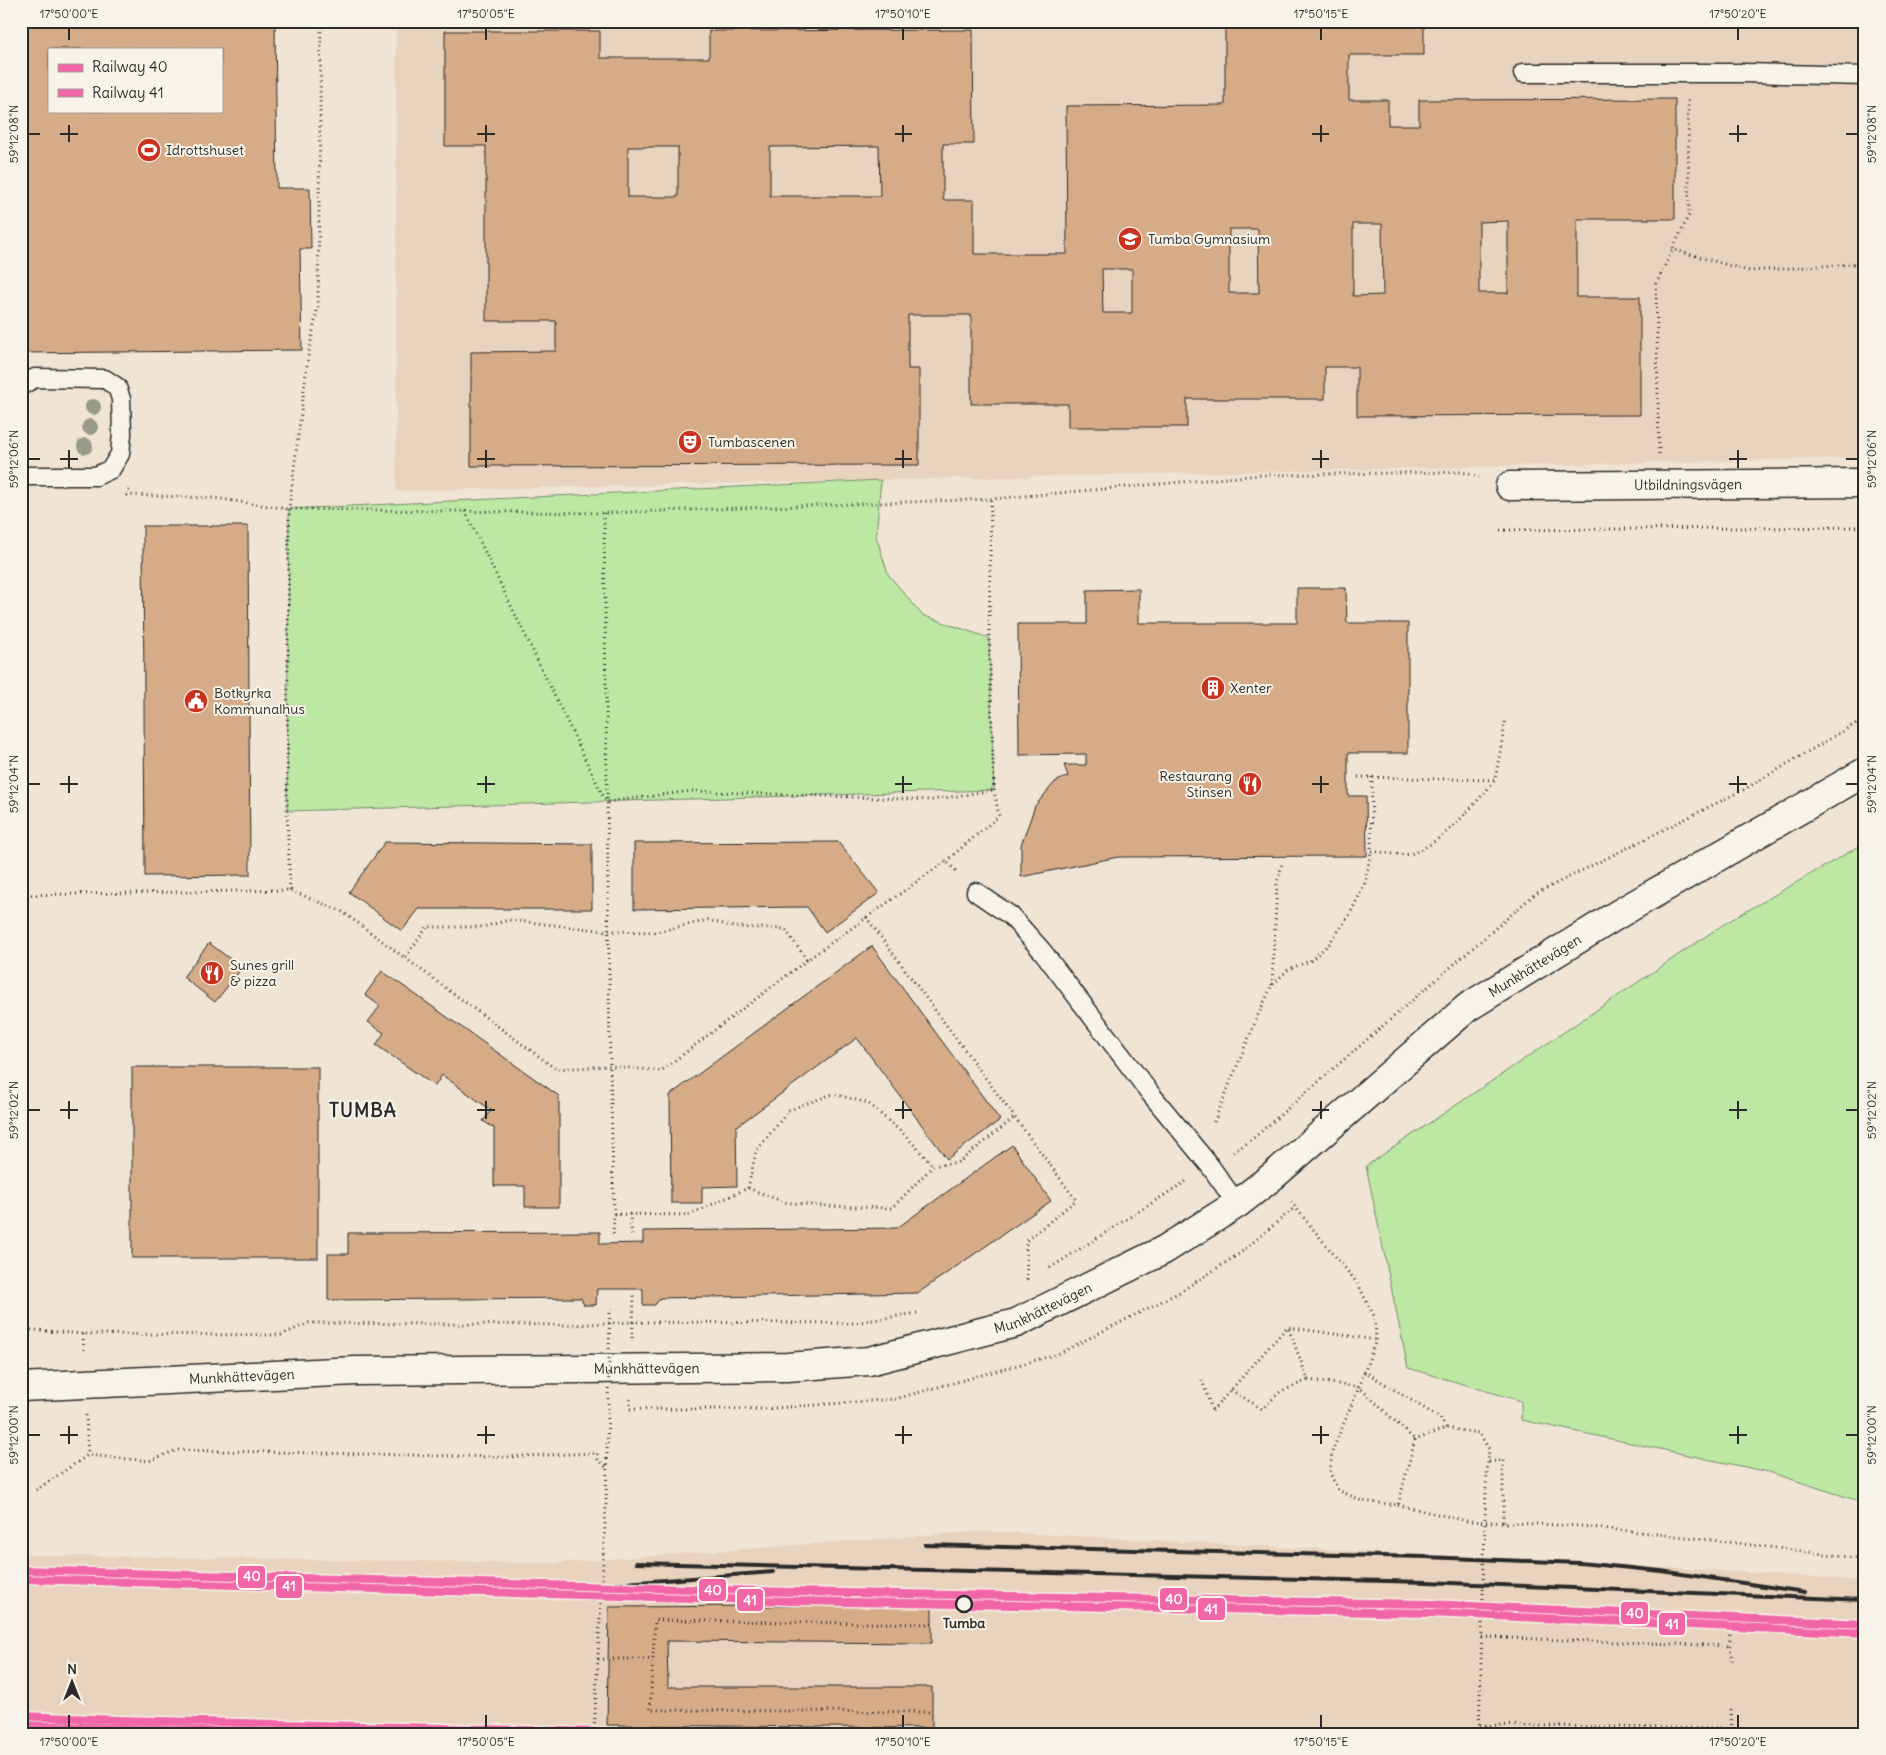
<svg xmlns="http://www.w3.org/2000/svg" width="1886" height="1755" font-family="Delius,sans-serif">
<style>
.built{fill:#e8d4be}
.green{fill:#bde8a4;stroke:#748a68}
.building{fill:#d6ab87;stroke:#2b2b2b;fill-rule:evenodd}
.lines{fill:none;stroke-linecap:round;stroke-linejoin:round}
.lane-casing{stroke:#2b2b2b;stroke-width:21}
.street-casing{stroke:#2b2b2b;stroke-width:31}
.path{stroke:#2b2b2b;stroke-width:3;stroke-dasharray:1 4;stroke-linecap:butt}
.lane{stroke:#f7f3e8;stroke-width:18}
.street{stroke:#f7f3e8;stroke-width:28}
.rail{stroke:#2b2b2b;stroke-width:4}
.path-bridge{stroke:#2b2b2b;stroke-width:3;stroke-dasharray:1 4;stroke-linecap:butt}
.rail-1-casing{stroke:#f7f3e8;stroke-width:11}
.rail-2-casing{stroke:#f7f3e8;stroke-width:11}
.rail-1{stroke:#f166a7;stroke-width:8}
.rail-2{stroke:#f166a7;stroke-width:8}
.tree{fill:#989988}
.ticks{fill:none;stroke:#2b2b2b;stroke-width:2}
.stop-dot{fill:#f7f3e8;stroke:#2b2b2b;stroke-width:2.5}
.labels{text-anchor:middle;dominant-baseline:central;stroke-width:4;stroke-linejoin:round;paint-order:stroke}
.poi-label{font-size:14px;fill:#2b2b2b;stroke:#f7f3e8;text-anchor:start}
.street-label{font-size:14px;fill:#2b2b2b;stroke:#f7f3e8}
.stop-label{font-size:14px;font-weight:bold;fill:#2b2b2b;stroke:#f7f3e8}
.district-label{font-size:19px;font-weight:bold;letter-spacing:1px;fill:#2b2b2b;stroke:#f7f3e8}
.line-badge{stroke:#f7f3e8;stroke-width:2}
.badge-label{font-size:14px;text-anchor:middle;font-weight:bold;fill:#fff}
.neatline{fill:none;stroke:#2b2b2b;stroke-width:2}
.ticks-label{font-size:12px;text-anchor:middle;fill:#2b2b2b}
</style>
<rect width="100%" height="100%" fill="#f0e5d5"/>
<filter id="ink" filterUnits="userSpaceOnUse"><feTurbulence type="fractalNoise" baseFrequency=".02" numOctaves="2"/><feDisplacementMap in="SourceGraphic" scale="10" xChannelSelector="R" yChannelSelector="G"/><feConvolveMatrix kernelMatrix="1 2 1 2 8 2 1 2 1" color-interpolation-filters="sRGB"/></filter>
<g filter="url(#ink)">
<g class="built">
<path d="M396,21h1469v437l-1469,33z"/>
<path d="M983,1531l762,41 120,9v153h-1791l-53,-3v-176l534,8z"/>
</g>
<g class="green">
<path d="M881,480l-5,56 12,38 34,41 67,23 5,152 -707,21 2,-302z"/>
<path d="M1865,843v660l-96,-31 -248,-52v-19l-113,-33 -42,-202 358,-242z"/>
</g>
<g class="building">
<path d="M21,21h254l2,167h33l1,61h-11l2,101 -281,3zM49,49h172v62h-172z"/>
<path d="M1225,21h199v34h-75v45h39v25h31v-25l256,-1v120h-98v78h63v118l-283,1v-49h-32v32h-138v28h-119v-23h-97v-89h-63v54h11v96l-448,1v-114l85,-1v-30h-70v-175h-41v-115h155v27h109v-27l264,-1 1,114h-31v56h31v54h93l-1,-148 159,-1zM879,146l1,50h-110v-49zM628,147h50v50h-50zM1508,221v72h-29v-71zM1353,224h29l1,71 -30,1zM1229,229h29l1,64h-30zM1102,269h30v44h-29z"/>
<path d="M143,526h105l2,349 -105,1z"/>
<path d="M1297,588h49l1,35h61v130h-60v43h18l1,60 -249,1 -97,20v-32l14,-39 20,-24 13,-6 -4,-11h22v-11l-67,1 -1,-131h69v-34l52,-1v34h158z"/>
<path d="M385,842l207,2v65h-173l-17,22 -53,-39z"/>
<path d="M838,842l41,51 -54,39 -18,-25 -173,2v-66z"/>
<path d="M209,943l33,25 -27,34 -32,-25z"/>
<path d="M872,946l128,174 -53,39 -90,-121 -121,89 1,59 -35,1v16h-31l-1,-108z"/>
<path d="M382,971l177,125v111h-34v-21h-31v-58l-11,-7 8,-11 -49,-35 -7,11 -59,-41 8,-12 -16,-11 12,-16 -15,-11z"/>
<rect x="132" y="1067" width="186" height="191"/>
<path d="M1012,1145l39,56 -133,92 -258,5 -5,7h-12v-16h-46l-1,16h-12l-3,-7 -253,2v-46h20v-21l252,-1v12l43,-1v-12l254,-3z"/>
<path d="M932,1605v38l-265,-2 1,46h264v41l-325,-3 2,-118z"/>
</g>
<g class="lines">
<g class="lane-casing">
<g id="lane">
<path d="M1523,73h221l121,3"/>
<path d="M21,386l14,-8 70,1 12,8 4,12 1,35 -2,20 -9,15 -15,7h-75"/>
<path d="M976,892l35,24 32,36 107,141 60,73 27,38"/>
</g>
</g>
<g class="street-casing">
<g id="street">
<path id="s1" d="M1510,486l355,-3"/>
<path id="s2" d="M21,1387l335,-16 431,-4 82,-6 147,-38 148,-73 73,-46 36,-28 195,-169 152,-94 245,-141"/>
</g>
</g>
<g class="path">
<path d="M1671,249l78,22 116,-8"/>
<path d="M1659,454l-3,-170 33,-69 -1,-115"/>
<path d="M129,490l-2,5 87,3 75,11 315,4 387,-14 269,-24 202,-3 17,5"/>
<path d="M465,511l141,291 85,-11 241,9 62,-10"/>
<path d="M604,513l6,553 4,148 -1,24"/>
<path d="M1500,530l365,-3"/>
<path d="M1358,777l137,3 11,-62"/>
<path d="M1372,777l-1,74c10,1 30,5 39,3 31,-9 65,-50 85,-74"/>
<path d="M946,861l53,-45 -5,-26 -5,-152 2,-139"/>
<path d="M290,890l-3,-79 2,-302 19,-152 10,-52 3,-284"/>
<path d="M21,895l269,-5 53,22 62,46 22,-31h56l26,-7 99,11 49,1 51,-12 26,7 51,2 22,31 139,-99 11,11"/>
<path d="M866,917l210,283 -50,41 1,41"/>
<path d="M405,958l151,111 54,-3 51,5 146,-111"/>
<path d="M1272,985l5,-102 5,-19"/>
<path d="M1214,1122l44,-107 14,-30 17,-16 21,-8 19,-17 21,-30 15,-31 6,-32"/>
<path d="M1233,1152l16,-10 286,-248 210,-105 120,-71"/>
<path d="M748,1188l8,-37 33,-41 44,-16 35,9 38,33 27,30"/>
<path d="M1291,1202l67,82 17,34 1,22 -17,47 -27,65 -2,21 8,17 24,11 36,4 17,-65 31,-12 33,5 10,16 -3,38"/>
<path d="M614,1214l75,1 59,-27 36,14 38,4 70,2 41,-42 26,-4 55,-44"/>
<path d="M630,1214l2,24"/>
<path d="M1050,1268l138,-88"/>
<path d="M21,1329l62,5 198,1 28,-12 257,2 67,-3 1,-27"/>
<path d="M83,1334l1,17"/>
<path d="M632,1338l1,-16 221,1 63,-10"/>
<path d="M1364,1371l76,47 6,10"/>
<path d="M1202,1380l10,30"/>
<path d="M1308,1380l51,7 56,53"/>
<path d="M1231,1390l31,19 18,-17 28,-12 -20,-53"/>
<path d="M630,1399v10h132l133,-10 163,-45 122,-62 59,-38 55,-46"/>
<path d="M1212,1411l75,-84 89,13"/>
<path d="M86,1415l2,40"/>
<path d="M1489,1462l14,-2v62"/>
<path d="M36,1490l52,-35 61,6 28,-11 323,7 97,-4 1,6 8,8"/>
<path d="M606,1505l1,-46"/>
<path d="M1398,1505l69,16 114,5 114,12 170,21"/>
<path d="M932,1624l-277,-4 -5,90 282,2"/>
<path d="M1730,1630v16l2,16"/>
<path d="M1482,1637l248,9"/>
<path d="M598,1659h54"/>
<path d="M1731,1709l1,25"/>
<path d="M1480,1725l252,4"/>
</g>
<use href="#lane" class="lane"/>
<use href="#street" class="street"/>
<g class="rail">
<path d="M925,1545l500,12 155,6 81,8 144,21"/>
<path d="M636,1563l790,19 439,18"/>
<path d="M584,1586l189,-14"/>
</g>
<g class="path-bridge">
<path d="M607,1459l3,-153"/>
<path d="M594,1734l12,-229"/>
<path d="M1479,1734l7,-247"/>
</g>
<g class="rail-1-casing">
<g id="rail-1">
<path d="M21,1570l772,22 636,12 436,20"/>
<path d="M21,1716l98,4 567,14"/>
</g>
</g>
<g class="rail-2-casing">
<g id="rail-2">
<path d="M21,1579l772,22 636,12 436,20"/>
<path d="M21,1725l304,9"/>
</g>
</g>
<use href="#rail-1" class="rail-1"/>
<use href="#rail-2" class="rail-2"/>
</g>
<g class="tree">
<circle cx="93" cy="407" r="8"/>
<circle cx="90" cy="427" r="8"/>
<circle cx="85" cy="446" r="8"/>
</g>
</g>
<path class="ticks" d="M69,28v12M486,28v12M903,28v12M1321,28v12M1738,28v12M69,125v17M486,125v17M903,125v17M1321,125v17M1738,125v17M28,134h12M60,134h18M477,134h18M895,134h17M1312,134h17M1729,134h18M1846,134h12M69,450v18M486,450v18M903,450v18M1321,450v18M1738,450v18M28,459h12M60,459h18M477,459h18M895,459h17M1312,459h17M1729,459h18M1846,459h12M69,776v17M486,776v17M903,776v17M1321,776v17M1738,776v17M28,784h12M60,784h18M477,784h18M895,784h17M1312,784h17M1729,784h18M1846,784h12M69,1101v18M486,1101v18M903,1101v18M1321,1101v18M1738,1101v18M28,1110h12M60,1110h18M477,1110h18M895,1110h17M1312,1110h17M1729,1110h18M1846,1110h12M69,1426v18M486,1426v18M903,1426v18M1321,1426v18M1738,1426v18M28,1435h12M60,1435h18M477,1435h18M895,1435h17M1312,1435h17M1729,1435h18M1846,1435h12M69,1715v13M486,1715v13M903,1715v13M1321,1715v13M1738,1715v13"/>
<defs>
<g id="stadium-disc" transform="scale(1.25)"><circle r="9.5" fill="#c8321e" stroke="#f7f3e8"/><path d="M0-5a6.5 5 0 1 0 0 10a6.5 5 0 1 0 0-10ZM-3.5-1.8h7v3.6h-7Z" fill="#fff"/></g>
<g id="school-disc" transform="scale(1.25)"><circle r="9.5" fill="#c8321e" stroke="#f7f3e8"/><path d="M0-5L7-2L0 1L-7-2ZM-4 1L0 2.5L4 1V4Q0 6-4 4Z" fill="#fff"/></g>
<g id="theatre-disc" transform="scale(1.25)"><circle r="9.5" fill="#c8321e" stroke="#f7f3e8"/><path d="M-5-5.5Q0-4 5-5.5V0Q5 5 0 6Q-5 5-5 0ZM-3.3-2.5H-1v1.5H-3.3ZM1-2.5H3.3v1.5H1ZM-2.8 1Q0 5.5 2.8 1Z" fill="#fff"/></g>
<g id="building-disc" transform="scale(1.25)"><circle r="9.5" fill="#c8321e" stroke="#f7f3e8"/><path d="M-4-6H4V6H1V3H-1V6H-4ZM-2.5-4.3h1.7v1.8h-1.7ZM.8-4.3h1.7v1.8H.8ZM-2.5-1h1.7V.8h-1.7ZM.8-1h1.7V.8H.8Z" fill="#fff"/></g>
<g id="civic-disc" transform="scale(1.25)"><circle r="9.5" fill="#c8321e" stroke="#f7f3e8"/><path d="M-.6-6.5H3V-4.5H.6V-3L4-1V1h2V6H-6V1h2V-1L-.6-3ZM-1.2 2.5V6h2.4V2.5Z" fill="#fff"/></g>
<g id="restaurant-disc" transform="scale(1.25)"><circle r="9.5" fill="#c8321e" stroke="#f7f3e8"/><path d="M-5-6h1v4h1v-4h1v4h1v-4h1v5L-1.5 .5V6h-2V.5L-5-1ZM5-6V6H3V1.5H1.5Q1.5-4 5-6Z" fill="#fff"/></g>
</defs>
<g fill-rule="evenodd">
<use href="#stadium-disc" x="149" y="150"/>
<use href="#school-disc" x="1130" y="239"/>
<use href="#theatre-disc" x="690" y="442"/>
<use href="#building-disc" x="1213" y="688"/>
<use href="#civic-disc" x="196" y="701"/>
<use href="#restaurant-disc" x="1250" y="784"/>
<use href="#restaurant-disc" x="212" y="973"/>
</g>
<circle class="stop-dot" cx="964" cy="1604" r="8"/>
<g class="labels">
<g class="poi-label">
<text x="166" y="150">Idrottshuset</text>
<text x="1148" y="239">Tumba Gymnasium</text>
<text x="708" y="442">Tumbascenen</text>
<text x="1230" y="688">Xenter</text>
<text x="214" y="693">Botkyrka<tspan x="214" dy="16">Kommunalhus</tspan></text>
<text x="1232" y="776" text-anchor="end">Restaurang<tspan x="1232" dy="16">Stinsen</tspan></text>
<text x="230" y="965">Sunes grill<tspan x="230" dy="16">&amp; pizza</tspan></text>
</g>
<g class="street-label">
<text stroke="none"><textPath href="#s1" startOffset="178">Utbildningsvägen</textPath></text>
<text stroke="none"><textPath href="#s2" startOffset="1634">Munkhättevägen</textPath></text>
<text stroke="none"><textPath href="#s2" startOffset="1031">Munkhättevägen</textPath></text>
<text stroke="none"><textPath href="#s2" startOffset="626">Munkhättevägen</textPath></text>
<text stroke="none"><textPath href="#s2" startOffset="221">Munkhättevägen</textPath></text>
</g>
<g class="stop-label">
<text x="964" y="1623">Tumba</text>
</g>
<g class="district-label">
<text x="363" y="1110">TUMBA</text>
</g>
</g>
<g class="line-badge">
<rect x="237" y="1565" width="29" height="24" rx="5" fill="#f166a7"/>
<rect x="275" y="1575" width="28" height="24" rx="5" fill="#f166a7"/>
<rect x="698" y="1578" width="29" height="24" rx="5" fill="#f166a7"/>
<rect x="1159" y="1587" width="29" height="24" rx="5" fill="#f166a7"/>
<rect x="736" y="1588" width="28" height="24" rx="5" fill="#f166a7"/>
<rect x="1197" y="1597" width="29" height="24" rx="5" fill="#f166a7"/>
<rect x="1620" y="1601" width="29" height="24" rx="5" fill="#f166a7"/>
<rect x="1658" y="1612" width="28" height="24" rx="5" fill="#f166a7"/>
</g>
<g class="badge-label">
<text x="252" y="1581">40</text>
<text x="289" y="1591">41</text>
<text x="713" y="1595">40</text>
<text x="1174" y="1604">40</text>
<text x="750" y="1605">41</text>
<text x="1211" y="1614">41</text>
<text x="1635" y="1618">40</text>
<text x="1672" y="1629">41</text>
</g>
<rect width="1886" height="1755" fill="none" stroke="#f7f3e8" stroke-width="55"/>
<rect x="48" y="48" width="175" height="65" fill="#f7f3e8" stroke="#a5a39c"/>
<rect x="58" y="64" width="25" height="8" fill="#f166a7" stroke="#a5a39c"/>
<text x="92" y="72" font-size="15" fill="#2b2b2b">Railway 40</text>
<rect x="58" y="89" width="25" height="8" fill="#f166a7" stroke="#a5a39c"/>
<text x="92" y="98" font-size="15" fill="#2b2b2b">Railway 41</text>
<g transform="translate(72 1682)" stroke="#f7f3e8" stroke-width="4" paint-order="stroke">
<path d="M0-4L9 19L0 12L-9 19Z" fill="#2b2b2b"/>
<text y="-8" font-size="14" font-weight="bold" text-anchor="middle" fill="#2b2b2b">N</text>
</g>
<rect x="28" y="28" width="1830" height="1700" class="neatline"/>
<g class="ticks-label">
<text x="69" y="18">17°50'00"E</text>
<text x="486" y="18">17°50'05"E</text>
<text x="903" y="18">17°50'10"E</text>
<text x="1321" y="18">17°50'15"E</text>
<text x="1738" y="18">17°50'20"E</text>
<text transform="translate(14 134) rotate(-90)" y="4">59°12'08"N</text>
<text transform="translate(1872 134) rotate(-90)" y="4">59°12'08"N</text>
<text transform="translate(14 459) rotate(-90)" y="4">59°12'06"N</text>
<text transform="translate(1872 459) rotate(-90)" y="4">59°12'06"N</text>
<text transform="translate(14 784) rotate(-90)" y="4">59°12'04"N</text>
<text transform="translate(1872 784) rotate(-90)" y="4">59°12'04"N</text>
<text transform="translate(14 1110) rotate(-90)" y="4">59°12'02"N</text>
<text transform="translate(1872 1110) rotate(-90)" y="4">59°12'02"N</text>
<text transform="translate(14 1435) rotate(-90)" y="4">59°12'00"N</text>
<text transform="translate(1872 1435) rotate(-90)" y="4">59°12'00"N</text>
<text x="69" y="1746">17°50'00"E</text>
<text x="486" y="1746">17°50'05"E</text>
<text x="903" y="1746">17°50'10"E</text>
<text x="1321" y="1746">17°50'15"E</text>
<text x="1738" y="1746">17°50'20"E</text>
</g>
</svg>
